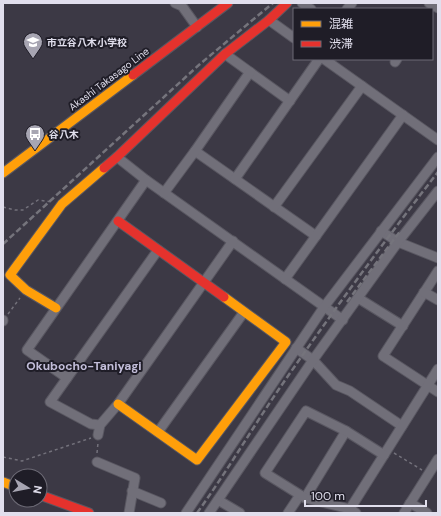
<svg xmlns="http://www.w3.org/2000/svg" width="441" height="516" font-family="'DM Sans','Noto Sans JP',sans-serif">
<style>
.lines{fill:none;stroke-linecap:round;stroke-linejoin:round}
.street-casing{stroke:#595761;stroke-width:11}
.slow-casing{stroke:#595761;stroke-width:11}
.jam-casing{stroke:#595761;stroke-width:11}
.path{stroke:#73717b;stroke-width:1.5;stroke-dasharray:3 3;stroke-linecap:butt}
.street{stroke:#716f79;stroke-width:9}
.slow{stroke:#ff9f0a;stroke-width:9}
.jam{stroke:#e5322d;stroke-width:9}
.rail{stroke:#75747c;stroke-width:2.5;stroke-dasharray:6 3;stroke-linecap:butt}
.labels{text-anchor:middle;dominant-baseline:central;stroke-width:4;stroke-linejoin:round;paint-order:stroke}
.poi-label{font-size:10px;font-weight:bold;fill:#e1dfed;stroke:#1f1d27;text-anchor:start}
.street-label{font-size:10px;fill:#e1dfed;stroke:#1f1d27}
.quarter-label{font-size:12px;font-weight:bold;fill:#c3beda;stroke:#1f1d27}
</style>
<rect width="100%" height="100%" fill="#3c3945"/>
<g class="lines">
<g class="street-casing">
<g id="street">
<path d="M175,3l7,3 15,21"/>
<path d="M302,3l9,6"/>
<path d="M429,3l9,5"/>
<path d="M347,9l5,-6"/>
<path d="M269,20l25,18"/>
<path d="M225,54l65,47"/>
<path d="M324,59l114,81"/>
<path d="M395,62l2,-3"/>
<path d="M195,151l121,85"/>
<path d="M117,157l29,23 197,140"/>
<path d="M235,179l84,-120"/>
<path d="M164,193l31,-42 55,-79"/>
<path d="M274,207l88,-121"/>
<path d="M381,231l17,11 40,16"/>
<path d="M438,271l-55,85 55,36"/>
<path d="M285,279l118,-164"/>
<path d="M424,292l14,8"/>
<path d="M358,298l45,28"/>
<path d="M3,321v-1"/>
<path d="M296,348l17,12 23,25 14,6 52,35"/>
<path d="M67,378l-40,-28 119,-170"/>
<path d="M100,425l-9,-1 -41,-22 108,-152"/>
<path d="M158,432l86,-120"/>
<path d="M98,435l2,-10 18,-21 115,-163"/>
<path d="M97,462l38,16 -6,35"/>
<path d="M132,491l29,12"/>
<path d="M305,498l41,-67"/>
<path d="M218,500l22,13"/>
<path d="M410,503l17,10"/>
<path d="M350,509l88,-140"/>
<path d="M186,513l138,-206 114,-150"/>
<path d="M209,513l104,-153 85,-118 40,-51"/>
<path d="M288,513l12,-18"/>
<path d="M356,513l-6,-4 -45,-11 -40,-25 41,-62 40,20 38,24"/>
<path d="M404,513l34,-54"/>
</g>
</g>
<g class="slow-casing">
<g id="slow">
<path d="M3,173l130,-98"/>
<path d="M56,308l-30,-18 -16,-15 52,-71 42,-36"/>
<path d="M118,404l79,56 89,-118 -62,-45"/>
<path d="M3,482l13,5"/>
</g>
</g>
<g class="jam-casing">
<g id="jam">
<path d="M133,75l95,-72"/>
<path d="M104,168l13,-11 108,-103 44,-34 18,-17"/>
<path d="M118,221l106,76"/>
<path d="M40,495l49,18"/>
</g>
</g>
<g class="path">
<path d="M3,207l12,3h8l15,-10 14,2"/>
<path d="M8,314l12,-16"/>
<path d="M97,453l1,-10"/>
<path d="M394,453l28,17"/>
<path d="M3,457l19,4 69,-23"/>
</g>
<use href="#street" class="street"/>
<use href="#slow" class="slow"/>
<use href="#jam" class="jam"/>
<g class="rail">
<path d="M3,244l197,-180 73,-61"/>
<path d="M347,302l54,-72"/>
<path d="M197,513c29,-40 54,-83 82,-124 51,-74 104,-146 159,-217"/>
</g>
</g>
<defs>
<g id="school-pin" transform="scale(1)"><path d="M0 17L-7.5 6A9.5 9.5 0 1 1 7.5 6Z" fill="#a7a5b2" stroke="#1f1d27"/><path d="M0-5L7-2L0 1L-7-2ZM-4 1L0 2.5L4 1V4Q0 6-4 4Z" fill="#fff"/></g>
<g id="bus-pin" transform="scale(1)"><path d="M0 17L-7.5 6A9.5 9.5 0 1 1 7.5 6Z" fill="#a7a5b2" stroke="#1f1d27"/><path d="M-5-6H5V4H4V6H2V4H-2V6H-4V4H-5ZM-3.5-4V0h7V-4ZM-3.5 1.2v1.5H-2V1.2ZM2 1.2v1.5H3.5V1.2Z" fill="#fff"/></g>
</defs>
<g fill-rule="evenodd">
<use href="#school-pin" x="33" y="42"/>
<use href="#bus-pin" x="35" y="134"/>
</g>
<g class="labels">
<g class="poi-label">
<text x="47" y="42">市立谷八木小学校</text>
<text x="49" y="134">谷八木</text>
</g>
<g class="street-label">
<text transform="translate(109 79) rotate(-37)">Akashi Takasago Line</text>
</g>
<g class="quarter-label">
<text x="84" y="366">Okubocho-Taniyagi</text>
</g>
</g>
<rect width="441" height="516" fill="none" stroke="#e1dfed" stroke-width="8"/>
<rect x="293" y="8" width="140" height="52" fill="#1f1d27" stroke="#6d6b76"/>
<rect x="301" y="21" width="20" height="6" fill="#ff9f0a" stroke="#6d6b76"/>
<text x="329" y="28" font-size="12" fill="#e1dfed">混雑</text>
<rect x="301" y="41" width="20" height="6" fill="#e5322d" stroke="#6d6b76"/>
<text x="329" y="48" font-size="12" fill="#e1dfed">渋滞</text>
<g transform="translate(28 488) rotate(100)"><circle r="19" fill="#1f1d27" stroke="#6d6b76"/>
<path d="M0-3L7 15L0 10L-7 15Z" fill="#a7a5b2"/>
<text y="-6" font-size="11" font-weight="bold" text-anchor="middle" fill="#e1dfed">N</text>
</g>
<path d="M305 500v6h121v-6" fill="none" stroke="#e1dfed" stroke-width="2"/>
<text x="311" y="500" font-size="12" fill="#e1dfed" stroke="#1f1d27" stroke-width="3" paint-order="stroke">100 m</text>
</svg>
